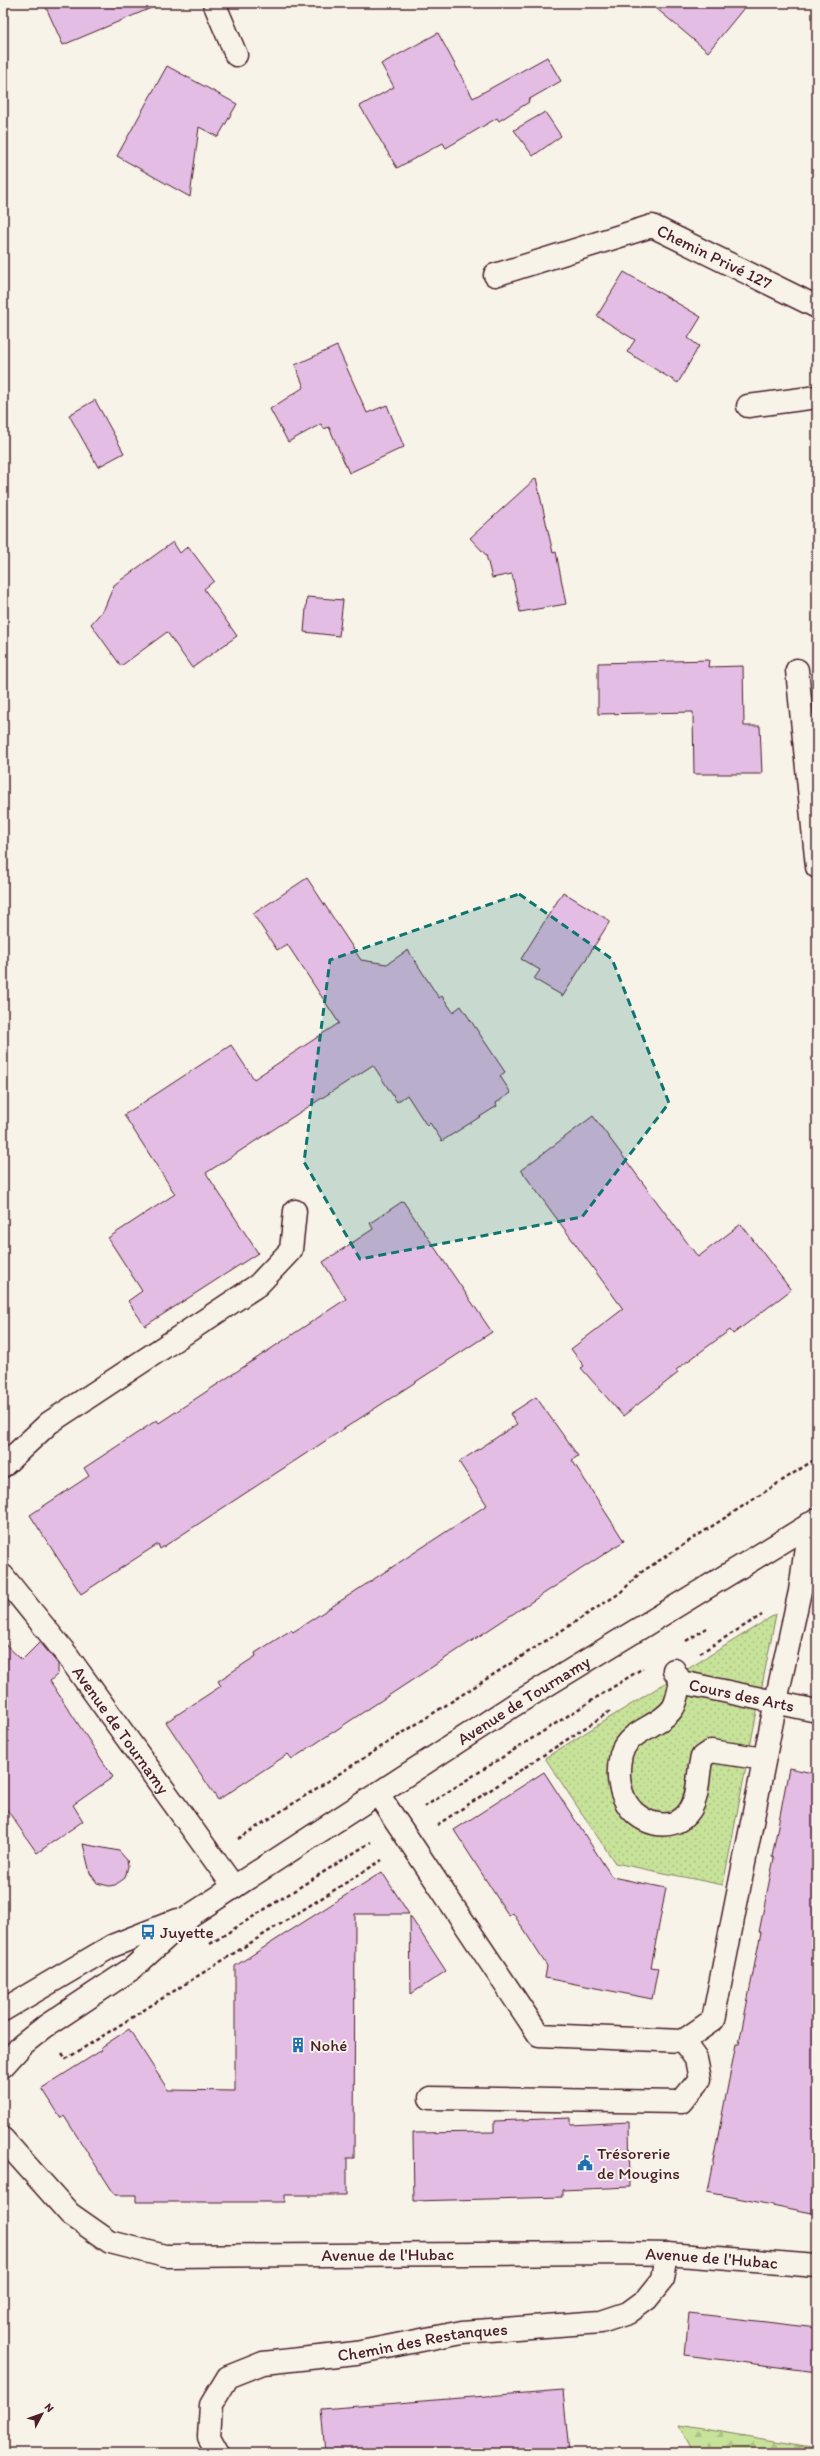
<svg xmlns="http://www.w3.org/2000/svg" width="820" height="2456" font-family="Itim,sans-serif">
<style>
.green{fill:url(#green-dots);stroke:#888062}
.forest{fill:url(#forest-firs);stroke:#888062}
.building{fill:#e4bde5;stroke:#4a1f2b}
.lines{fill:none;stroke-linecap:round;stroke-linejoin:round}
.service-casing{stroke:#4a1f2b;stroke-width:25}
.pedestrian-casing{stroke:#4a1f2b;stroke-width:25}
.minor-casing{stroke:#4a1f2b;stroke-width:25}
.secondary-casing{stroke:#4a1f2b;stroke-width:25}
.path{stroke:#4a1f2b;stroke-width:2.5;stroke-dasharray:4 3;stroke-linecap:butt}
.service{stroke:#f7f3e8;stroke-width:22}
.pedestrian{stroke:#f7f3e8;stroke-width:22}
.minor{stroke:#f7f3e8;stroke-width:22}
.secondary{stroke:#f7f3e8;stroke-width:22}
.marked{fill:#0f766e;fill-opacity:0.2;stroke:#0f766e;stroke-width:3;stroke-dasharray:8 5;stroke-linejoin:round}
.labels{text-anchor:middle;dominant-baseline:central;stroke-width:4;stroke-linejoin:round;paint-order:stroke}
.street-label{font-size:17px;fill:#4a1f2b;stroke:#f7f3e8}
.poi-label{font-size:17px;fill:#4a1f2b;stroke:#f7f3e8;text-anchor:start}
</style>
<defs>
<pattern id="green-dots" width="8" height="8" patternUnits="userSpaceOnUse"><rect width="8" height="8" fill="#c7e299"/><path d="M2 2h.1M6 6h.1" fill="none" stroke="#acc184" stroke-width="1.8" stroke-linecap="round"/></pattern>
<pattern id="forest-firs" width="22" height="20" patternUnits="userSpaceOnUse"><rect width="22" height="20" fill="#c7e299"/><path d="M5 1l3.5 6h-7zM16 11l3.5 6h-7z" fill="#acc184"/></pattern>
</defs>
<rect width="100%" height="100%" fill="#f7f3e8"/>
<filter id="ink" filterUnits="userSpaceOnUse"><feTurbulence type="fractalNoise" baseFrequency=".025" numOctaves="2"/><feDisplacementMap in="SourceGraphic" scale="8" xChannelSelector="R" yChannelSelector="G"/><feConvolveMatrix kernelMatrix="1 2 1 2 8 2 1 2 1" color-interpolation-filters="sRGB"/></filter>
<g filter="url(#ink)">
<path class="green" d="M776,1614l-53,271 -108,-22 -70,-105z"/>
<path class="forest" d="M679,2425l138,23v5h-124z"/>
<g class="building">
<path d="M44,3h119l-100,42z"/>
<path d="M650,3h98l-40,49z"/>
<path d="M438,33l35,65 74,-41 14,24 -33,19 1,2 -30,19 -2,-3 -51,30 -3,-5 -46,25 -37,-62 34,-19 -13,-23z"/>
<path d="M167,66l70,38 -19,33 -19,-10 -9,70 -73,-41z"/>
<path d="M545,112l16,24 -28,20 -19,-26z"/>
<path d="M624,272l77,45 -13,21 11,8 -21,37 -51,-31 8,-12 -38,-24z"/>
<path d="M337,346l30,67 20,-8 17,42 -55,26 -20,-46 -5,2 -3,-5 -33,18 -18,-33 34,-22 -9,-22z"/>
<path d="M95,400l29,53 -26,14 -29,-52z"/>
<path d="M536,478l17,75 3,-1 10,52 -46,8 -8,-38 -20,4 -6,-23 -16,-17z"/>
<path d="M173,542l7,11 8,-7 26,35 -10,8 33,47 -45,32 -25,-36 -46,34 -30,-42 13,-15 10,-24z"/>
<path d="M307,597l36,3 -4,36 -35,-4z"/>
<path d="M709,660l-1,7 35,-1 1,60h16l2,48h-68l-1,-62 -95,2v-51z"/>
<path d="M307,878l54,82 26,4 21,-14 31,48 3,-2 11,16 8,-6 44,66 -5,4 11,17 -15,10 1,3 -55,35 -12,-18 -3,3 -20,-31 -10,7 -24,-37 -167,108 52,80 -113,73 -17,-25 14,-10 -34,-53 67,-44 -51,-79 107,-70 23,34 85,-56 -52,-79 -10,6 -24,-36z"/>
<path d="M563,892l47,29 -47,75 -29,-17 6,-9 -19,-11z"/>
<path d="M593,1116l105,141 43,-33 50,66 -58,44 -3,-4 -54,40 2,3 -55,43 -42,-48 3,-2 -13,-17 52,-40 -102,-139z"/>
<path d="M403,1201l89,131 -332,217 -2,-5 -77,50 -51,-79 59,-39 -5,-8 73,-48 2,3 187,-124 -23,-37 50,-33 -3,-6z"/>
<path d="M536,1397l42,59 -6,4 52,81 -332,218 -4,-5 -70,46 -52,-78 55,-36 -3,-5 38,-25 -1,-3 36,-23 2,2 194,-127 -28,-43 58,-38 -7,-10z"/>
<path d="M3,1642l19,18 18,-18 18,22v10l-8,7 63,96 -40,28 10,16 -46,32 -34,-49z"/>
<path d="M789,1768l28,6v440l-110,-22 29,-148h3l22,-112h-2l15,-74 -2,-1z"/>
<path d="M544,1772l68,105 54,11 -15,79 7,1 -6,31 -107,-21 2,-12 -34,-53 -4,3 -55,-86z"/>
<path d="M83,1844l36,7 8,9 1,6 -3,12 -10,7 -6,1 -12,-3 -7,-10z"/>
<path d="M382,1872l27,42h-54l-1,244h-7v37h-62v7h-149v-7h-21l-51,-79 -3,2 -19,-30 60,-38 -2,-2 29,-19 39,61 67,1v-125z"/>
<path d="M410,1916l36,55 -35,23z"/>
<path d="M571,2118v7l58,-3 1,65 -68,3v7l-148,4 -1,-68 81,-1v-11z"/>
<path d="M689,2313l128,15v44l-132,-17z"/>
<path d="M563,2390l6,63h-244l-4,-44z"/>
</g>
<g class="lines">
<g class="service-casing">
<g id="service">
<path d="M214,3l22,52"/>
<path d="M748,406l69,-9"/>
<path d="M3,1466l46,-43 209,-138 33,-35 4,-39"/>
<path d="M378,1794l161,241 144,6 30,-21 63,-319 24,-110 9,-67"/>
<path d="M430,2098l251,4 19,-23 -4,-20 -13,-18"/>
</g>
</g>
<g class="pedestrian-casing">
<g id="pedestrian">
<path id="s1" d="M674,1670l7,12 136,29"/>
<path d="M681,1682c-2,7 -4,20 -8,26 -13,19 -45,22 -52,46 -3,14 -3,31 3,44 11,26 49,38 66,12 10,-16 7,-36 12,-53l9,-6 53,8"/>
</g>
</g>
<g class="minor-casing">
<g id="minor">
<path id="s2" d="M495,275l157,-49 165,81"/>
<path d="M797,670l20,197"/>
<path id="s3" d="M3,1576l64,79 167,232"/>
<path id="s4" d="M3,2139l67,75 40,28 55,14 447,-3 55,1 150,12"/>
<path id="s5" d="M218,2453l-9,-16 2,-32 17,-28 35,-14 93,-10 106,-21 139,-10 27,-9 19,-14 16,-20 4,-25"/>
</g>
</g>
<g class="secondary-casing">
<g id="secondary">
<path d="M3,2010l109,-64 66,-26"/>
<path id="s6" d="M3,2066l19,-21 24,-19 87,-58 58,-53 323,-210 303,-185"/>
</g>
</g>
<g class="path">
<path d="M686,1641l21,-13"/>
<path d="M700,1653l62,-38"/>
<path d="M424,1807l219,-139"/>
<path d="M437,1825l175,-115"/>
<path d="M238,1839l382,-246 20,-20 177,-115"/>
<path d="M210,1944l161,-102"/>
<path d="M62,2053l4,6 316,-199"/>
</g>
<use href="#service" class="service"/>
<use href="#pedestrian" class="pedestrian"/>
<use href="#minor" class="minor"/>
<use href="#secondary" class="secondary"/>
</g>
</g>
<path class="marked" d="M519,894l93,65 57,144 -87,114 -222,42 -56,-97 26,-202z"/>
<defs>
<g id="bus-bare" transform="scale(1.2)"><path d="M-5-6H5V4H4V6H2V4H-2V6H-4V4H-5ZM-3.5-4V0h7V-4ZM-3.5 1.2v1.5H-2V1.2ZM2 1.2v1.5H3.5V1.2Z" fill="#1f6fb2" stroke="#f7f3e8" stroke-width="2.5" paint-order="stroke"/></g>
<g id="building-bare" transform="scale(1.2)"><path d="M-4-6H4V6H1V3H-1V6H-4ZM-2.5-4.3h1.7v1.8h-1.7ZM.8-4.3h1.7v1.8H.8ZM-2.5-1h1.7V.8h-1.7ZM.8-1h1.7V.8H.8Z" fill="#1f6fb2" stroke="#f7f3e8" stroke-width="2.5" paint-order="stroke"/></g>
<g id="civic-bare" transform="scale(1.2)"><path d="M-.6-6.5H3V-4.5H.6V-3L4-1V1h2V6H-6V1h2V-1L-.6-3ZM-1.2 2.5V6h2.4V2.5Z" fill="#1f6fb2" stroke="#f7f3e8" stroke-width="2.5" paint-order="stroke"/></g>
</defs>
<g fill-rule="evenodd">
<use href="#bus-bare" x="148" y="1932"/>
<use href="#building-bare" x="298" y="2045"/>
<use href="#civic-bare" x="585" y="2163"/>
</g>
<g class="labels">
<g class="street-label">
<text stroke="none"><textPath href="#s2" startOffset="234">Chemin Privé 127</textPath></text>
<text stroke="none"><textPath href="#s1" startOffset="76">Cours des Arts</textPath></text>
<text stroke="none"><textPath href="#s6" startOffset="638">Avenue de Tournamy</textPath></text>
<text stroke="none"><textPath href="#s3" startOffset="194">Avenue de Tournamy</textPath></text>
<text stroke="none"><textPath href="#s4" startOffset="429">Avenue de l'Hubac</textPath></text>
<text stroke="none"><textPath href="#s4" startOffset="753">Avenue de l'Hubac</textPath></text>
<text stroke="none"><textPath href="#s5" startOffset="282">Chemin des Restanques</textPath></text>
</g>
<g class="poi-label">
<text x="160" y="1932">Juyette</text>
<text x="310" y="2045">Nohé</text>
<text x="597" y="2153">Trésorerie<tspan x="597" dy="20">de Mougins</tspan></text>
</g>
</g>
<rect width="820" height="2456" fill="none" stroke="#f7f3e8" stroke-width="16"/>
<rect x="8" y="8" width="804" height="2440" fill="none" stroke="#4a1f2b" stroke-width="1.5" filter="url(#ink)"/>
<g transform="translate(42 2414) rotate(49)" stroke="#f7f3e8" stroke-width="3" paint-order="stroke">
<path d="M0-3L7 15L0 10L-7 15Z" fill="#4a1f2b"/>
<text y="-6" font-size="11" font-weight="bold" text-anchor="middle" fill="#4a1f2b">N</text>
</g>
</svg>
